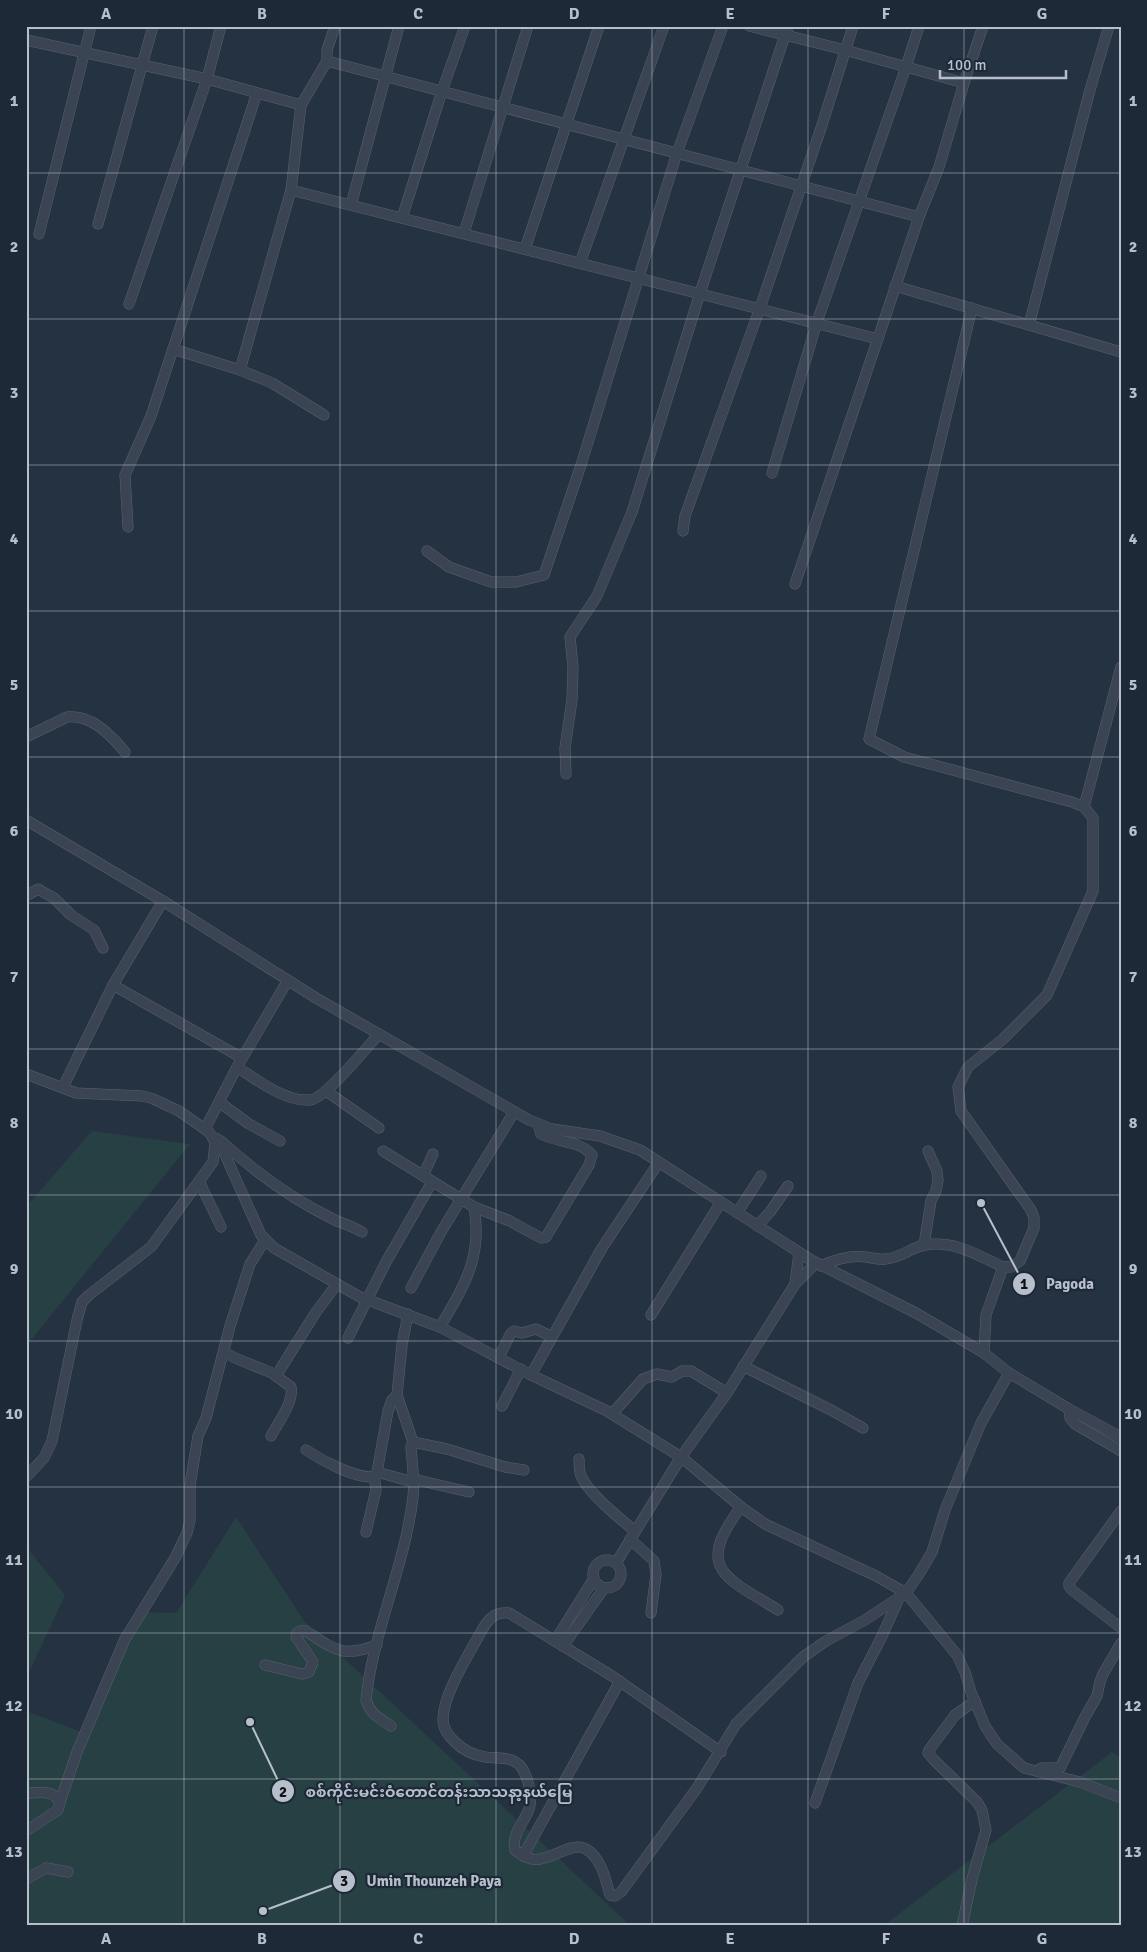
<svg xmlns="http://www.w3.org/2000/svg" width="1147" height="1952" font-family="Signika,'Noto Sans Myanmar',sans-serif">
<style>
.green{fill:#274043}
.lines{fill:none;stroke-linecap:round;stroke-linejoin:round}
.minor-casing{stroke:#58626f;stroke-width:11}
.minor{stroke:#3a4452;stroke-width:10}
.grid{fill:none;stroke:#b7bfcc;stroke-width:1;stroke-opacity:0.55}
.leader{fill:none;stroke:#b7bfcc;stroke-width:2}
.callout-dot{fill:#b7bfcc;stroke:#1e2937;stroke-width:2}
.mark-label{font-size:15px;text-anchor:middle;font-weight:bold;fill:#111}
.callout-label{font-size:15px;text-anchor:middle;font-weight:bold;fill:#b7bfcc;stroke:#1e2937;stroke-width:4.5;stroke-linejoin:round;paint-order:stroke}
.neatline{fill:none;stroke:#b7bfcc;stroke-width:2}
.grid-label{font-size:16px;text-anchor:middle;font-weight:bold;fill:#b7bfcc}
</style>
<rect width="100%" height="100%" fill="#253242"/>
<g class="green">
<path d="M92,1131l98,13 -164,202v-139z"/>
<path d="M236,1517l69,105 326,304h-605v-215l56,21 60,-120 34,1z"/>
<path d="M27,1548l38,47 -39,84v-130z"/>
<path d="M1112,1752l9,6v168h-238z"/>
</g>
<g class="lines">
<g class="minor-casing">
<g id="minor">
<path d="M749,26l96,24 119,33"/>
<path d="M26,40l181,39 94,26"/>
<path d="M327,61l592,156"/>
<path d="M291,190l587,149"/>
<path d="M351,205l48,-179"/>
<path d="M402,218l40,-127 23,-65"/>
<path d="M98,224l55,-198"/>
<path d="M464,233l64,-207"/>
<path d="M39,234l52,-208"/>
<path d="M525,249l74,-223"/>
<path d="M580,263l84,-237"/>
<path d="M895,286l226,66"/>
<path d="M129,304l78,-225 14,-53"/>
<path d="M972,308l-103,431 35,18 168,45 12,5 9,11v73l-46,104 -44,44 -35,28 -10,20 3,24 70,99 3,8v10l-14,33 -9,6h-8l-17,48 -2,38"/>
<path d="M1029,325l61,-235 19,-64"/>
<path d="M173,349l67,21 32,13 52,32"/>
<path d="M240,370l51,-180 10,-85 26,-44v-11l8,-24"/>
<path d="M772,473l45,-151 89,-255 13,-41"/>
<path d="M128,527l-3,-52 26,-59 106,-323"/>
<path d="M683,531l2,-15 75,-208 62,-183 31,-99"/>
<path d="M427,551l22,16 42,15h25l28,-7 37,-110 96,-312 46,-127"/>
<path d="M795,584l124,-367 20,-50 25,-84 19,-57"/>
<path d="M26,737l41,-20c24,-3 44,18 58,35"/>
<path d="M566,774l-1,-26 7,-48 1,-33 -3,-30 27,-41 35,-84 68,-219 88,-267"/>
<path d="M1084,807l37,-140"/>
<path d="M26,820l137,81 153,97 213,122 23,9 48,7 40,14 171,110 105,53 68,40 25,20 60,36 52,28"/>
<path d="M26,896l12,-7 16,9 17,17 23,15 9,18"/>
<path d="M113,985l129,73"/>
<path d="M237,1067c20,13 48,35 73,33 15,-1 57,-53 69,-66"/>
<path d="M26,1074l50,19 66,3 9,2 28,13 30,21 6,10 -2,20 -62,85 -62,48 -7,7 -5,18 -25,121 -8,17 -18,19"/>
<path d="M63,1087l50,-102 50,-84"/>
<path d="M326,1091l53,37"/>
<path d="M219,1102l30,22 31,17"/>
<path d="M205,1129l32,-62 51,-87"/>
<path d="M213,1137l5,2 43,96 13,13 86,49 80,30 91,48 76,36 74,46 60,50 24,17 111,52 30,17 51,62 8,17 6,20 14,34 12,18 27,24 56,14 41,16"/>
<path d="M221,1141c34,31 71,58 112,78 10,5 20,7 29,13"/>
<path d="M383,1151l91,56 36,14 31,17 5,-1 43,-72 3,-10c-13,-15 -34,-12 -51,-21l-3,-10"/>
<path d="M423,1176l10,-22"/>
<path d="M199,1181l22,46"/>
<path d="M737,1213l24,-37"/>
<path d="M757,1226l13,-14 18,-26"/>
<path d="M924,1245l7,-44 5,-10 2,-11 -1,-9 -9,-20"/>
<path d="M821,1266c15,-7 29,-11 45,-9 7,1 13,3 19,2 16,-1 27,-12 40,-14 29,-5 53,10 78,22"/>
<path d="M795,1284l4,-31"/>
<path d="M411,1288l30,-56 73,-120"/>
<path d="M651,1315l70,-113"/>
<path d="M440,1327c24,-41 43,-70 34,-120"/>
<path d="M348,1338l38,-76 46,-80"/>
<path d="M224,1352l11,6 37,15 19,14c3,15 -13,36 -20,49"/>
<path d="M499,1357l12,-24 3,-2 8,2 14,-4 16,8"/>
<path d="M743,1366l88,44 32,18"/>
<path d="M531,1375l71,-127 57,-86"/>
<path d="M276,1376l40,-64 21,-28"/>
<path d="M502,1406l19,-37"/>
<path d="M1069,1409l1,9 5,6 46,27"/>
<path d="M612,1414l31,-35 14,-5 15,3 10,-6h9l36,22"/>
<path d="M413,1442l34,7 58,18 19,3"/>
<path d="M306,1450c15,10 48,28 67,27l4,-5 11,-61 4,-11 5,-5"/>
<path d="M579,1459c0,6 0,14 3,19 8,16 39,42 53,53"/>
<path d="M377,1472l36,10"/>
<path d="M413,1479l56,13"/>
<path d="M741,1507c-47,62 -16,70 37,103"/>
<path d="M1121,1511l-52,72v3l3,4 49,38"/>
<path d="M366,1532l10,-42 -2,-15"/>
<path d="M630,1539l24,22 2,13 -5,39"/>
<circle cx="607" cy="1574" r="14"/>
<path d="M616,1563l65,-106 46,-64 68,-109 21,-21"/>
<path d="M555,1641l38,-61"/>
<path d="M563,1646l41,-58"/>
<path d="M265,1665l37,9 7,-2 4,-10 -17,-25 1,-4 3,-2h6c29,19 37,27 71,14"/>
<path d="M391,1726c-12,-8 -21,-12 -25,-26 7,-69 39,-134 47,-203 2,-16 -1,-34 -2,-50l2,-5 -16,-47 5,-50 6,-31"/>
<path d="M721,1752l-109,-76 -103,-63c-19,-2 -24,12 -32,26 -11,20 -34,57 -34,80 0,10 5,16 12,23 8,8 18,13 30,15 14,2 32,-2 39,15 5,10 9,26 5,37 -5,14 -18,25 -14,41 8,6 15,11 25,9 24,-4 42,-28 60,6 5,9 7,20 10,30l5,1 6,-4 76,-104 39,-64 67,-67 23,-16 39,-21 41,-27 13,-19 13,-22 13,-42 36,-87 28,-50"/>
<path d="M1041,1768h19l25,-51 12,-21 3,-14 3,-8 18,-31"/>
<path d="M26,1793c14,0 26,-4 34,9l-2,8 -32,21"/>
<path d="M60,1802l17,-50 48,-113 50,-81 12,-25 3,-13v-35l8,-49 8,-18 24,-92 20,-62 15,-24"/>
<path d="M815,1803l43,-120 24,-47 18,-40"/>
<path d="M523,1856l97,-175"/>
<path d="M26,1879l20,-11 22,4"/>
<path d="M962,1926l10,-47 14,-49 -4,-20 -5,-8 -43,-42 -6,-7 1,-3 26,-35 20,-14"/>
</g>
</g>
<use href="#minor" class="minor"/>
</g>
<path class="grid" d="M184,26v1900M340,26v1900M496,26v1900M652,26v1900M808,26v1900M964,26v1900M26,173h1095M26,319h1095M26,465h1095M26,611h1095M26,757h1095M26,903h1095M26,1049h1095M26,1195h1095M26,1341h1095M26,1487h1095M26,1633h1095M26,1779h1095"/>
<path class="leader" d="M981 1203L1024 1284M250 1722L283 1791M263 1911L344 1881"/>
<g class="callout-dot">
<circle cx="981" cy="1203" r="5"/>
<circle cx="250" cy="1722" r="5"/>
<circle cx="263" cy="1911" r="5"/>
<circle cx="1024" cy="1284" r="12"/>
<circle cx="283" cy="1791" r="12"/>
<circle cx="344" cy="1881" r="12"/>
</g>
<g class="mark-label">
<text x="1024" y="1289">1</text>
<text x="283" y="1797">2</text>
<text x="344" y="1886">3</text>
</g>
<g class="callout-label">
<text x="1070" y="1289">Pagoda</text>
<text x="439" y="1797">စစ်ကိုင်းမင်းဝံတောင်တန်းသာသနာ့နယ်မြေ</text>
<text x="434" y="1886">Umin Thounzeh Paya</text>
</g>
<rect width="1147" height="1952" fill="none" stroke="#1e2937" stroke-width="55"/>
<path d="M940 70v8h126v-8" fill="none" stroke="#b7bfcc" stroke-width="2.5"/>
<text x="947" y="70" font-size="15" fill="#b7bfcc" stroke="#1e2937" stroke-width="4" paint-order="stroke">100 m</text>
<rect x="28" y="28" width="1092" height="1896" class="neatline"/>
<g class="grid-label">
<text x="106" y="19">A</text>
<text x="262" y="19">B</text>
<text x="418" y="19">C</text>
<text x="574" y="19">D</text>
<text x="730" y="19">E</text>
<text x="886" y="19">F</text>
<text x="1042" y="19">G</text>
<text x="14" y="106">1</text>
<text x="1133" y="106">1</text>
<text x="14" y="252">2</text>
<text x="1133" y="252">2</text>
<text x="14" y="398">3</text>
<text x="1133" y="398">3</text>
<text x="14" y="544">4</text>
<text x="1133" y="544">4</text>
<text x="14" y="690">5</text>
<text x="1133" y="690">5</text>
<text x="14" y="836">6</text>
<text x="1133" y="836">6</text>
<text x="14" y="982">7</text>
<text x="1133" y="982">7</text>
<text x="14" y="1128">8</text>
<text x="1133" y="1128">8</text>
<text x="14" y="1274">9</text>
<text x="1133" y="1274">9</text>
<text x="14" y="1419">10</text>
<text x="1133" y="1419">10</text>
<text x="14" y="1565">11</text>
<text x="1133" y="1565">11</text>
<text x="14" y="1711">12</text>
<text x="1133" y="1711">12</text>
<text x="14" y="1857">13</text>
<text x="1133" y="1857">13</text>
<text x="106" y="1944">A</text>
<text x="262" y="1944">B</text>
<text x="418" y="1944">C</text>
<text x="574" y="1944">D</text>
<text x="730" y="1944">E</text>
<text x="886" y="1944">F</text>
<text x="1042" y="1944">G</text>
</g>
</svg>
